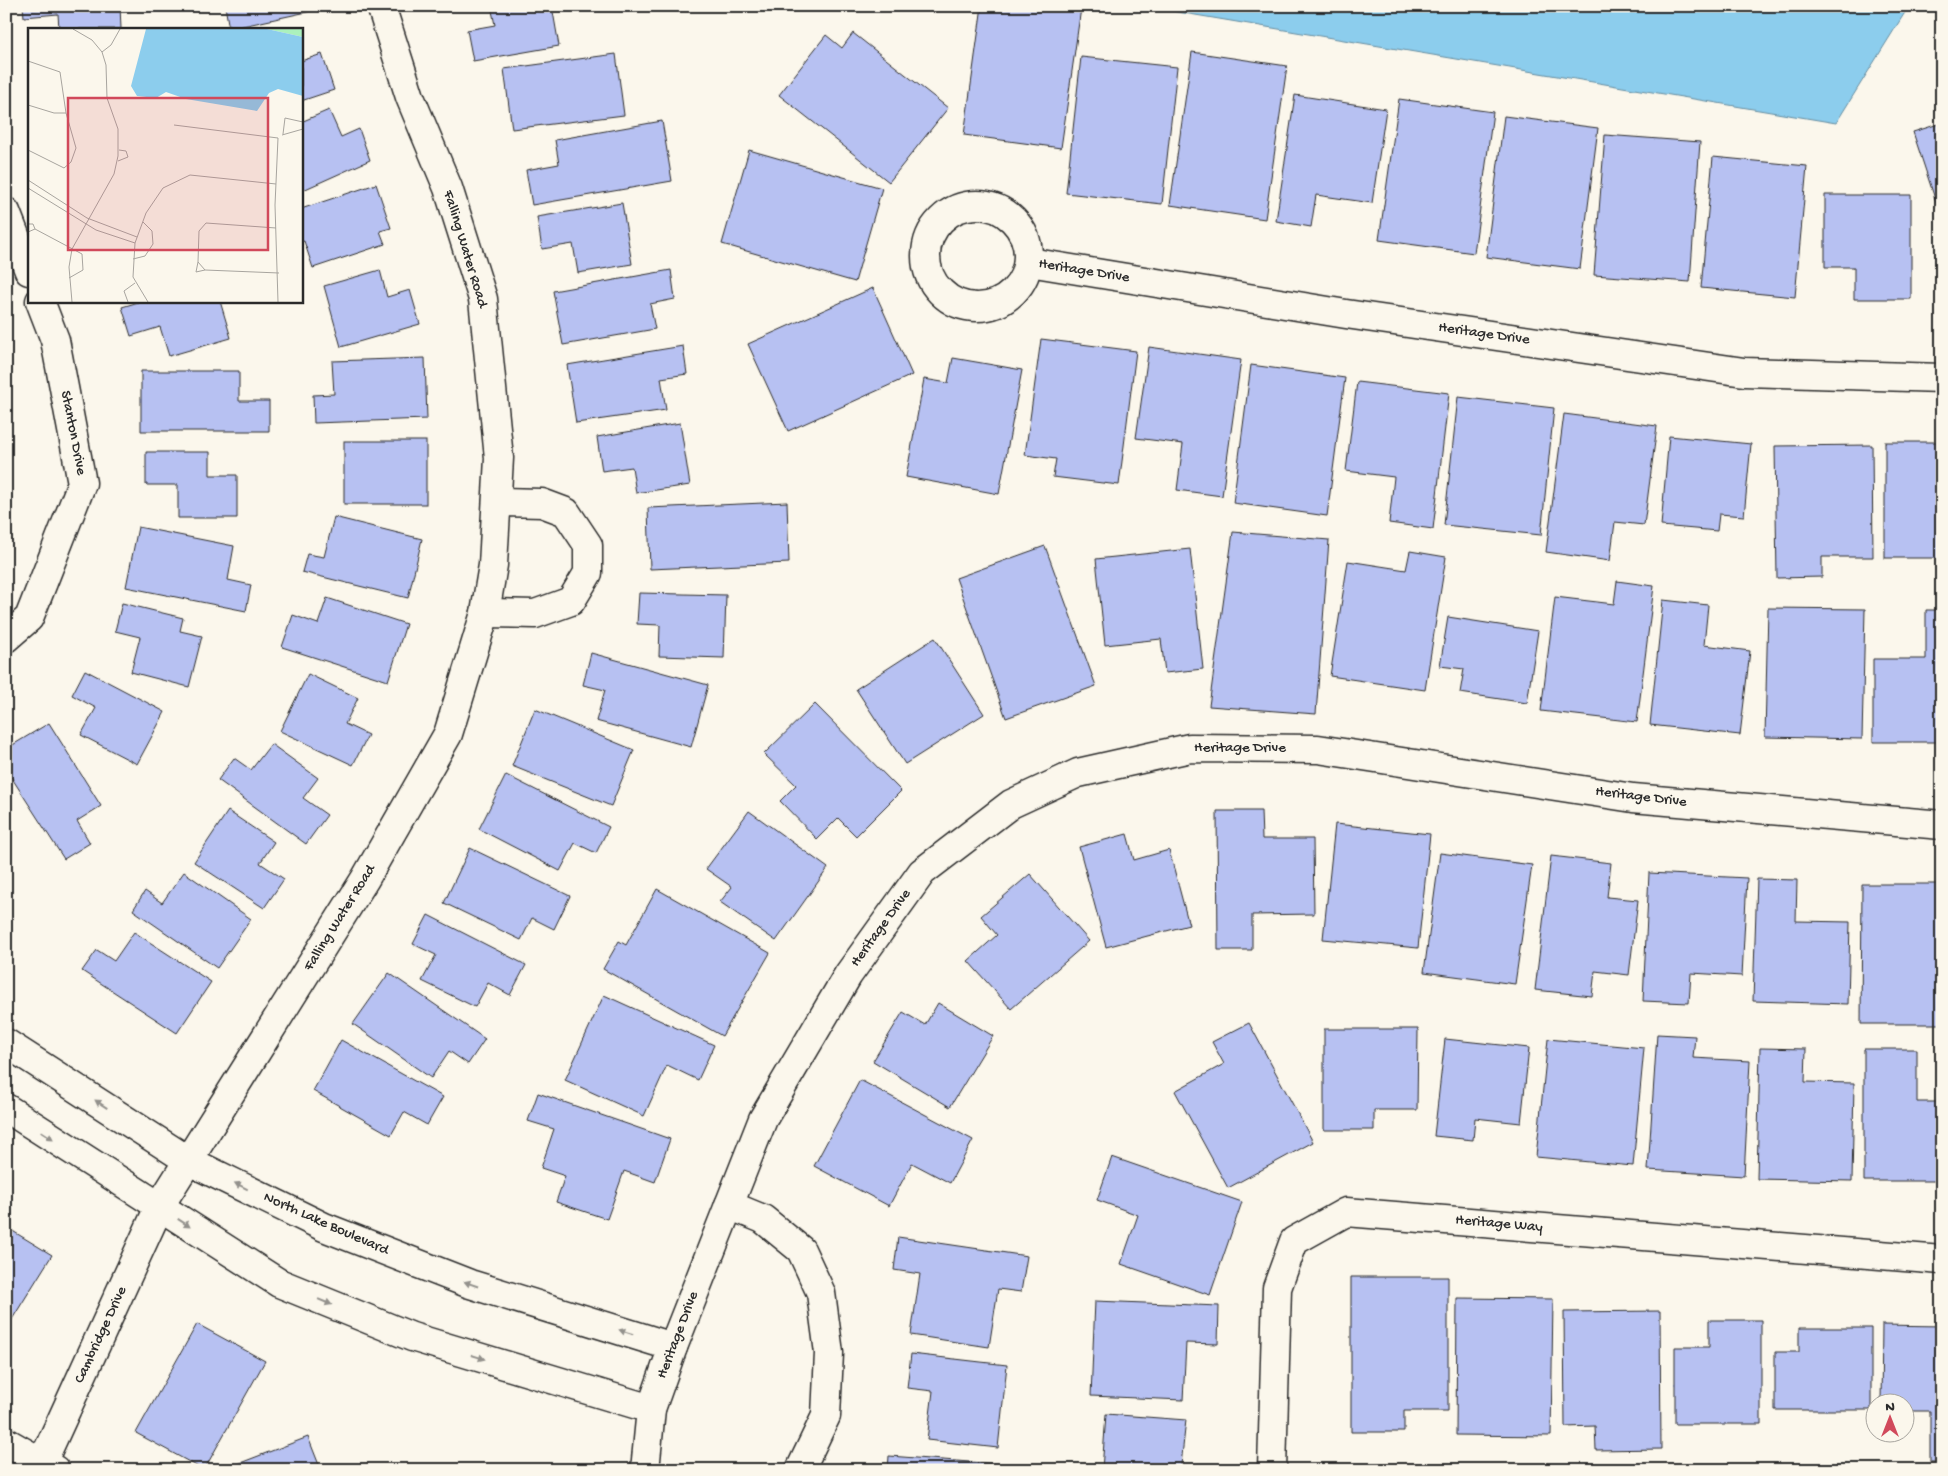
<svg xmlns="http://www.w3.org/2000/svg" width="1948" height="1476" font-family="'Gochi Hand',sans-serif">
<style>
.water{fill:#8ccded;stroke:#658c9f}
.building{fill:#b7c1f2;stroke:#2b2b2b}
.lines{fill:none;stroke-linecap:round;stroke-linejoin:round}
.minor-casing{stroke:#2b2b2b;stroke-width:31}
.minor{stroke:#fbf7ec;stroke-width:28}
.oneway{fill:#93918c}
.labels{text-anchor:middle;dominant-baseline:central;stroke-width:5;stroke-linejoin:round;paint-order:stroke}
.street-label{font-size:15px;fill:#2b2b2b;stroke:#fbf7ec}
.inset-road{fill:none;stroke:#a8a59f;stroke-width:1}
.view{fill:#d1495b;fill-opacity:0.15;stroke:#d1495b;stroke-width:2.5}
.inset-edge{fill:none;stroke:#2b2b2b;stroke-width:2.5}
</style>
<rect width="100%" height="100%" fill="#fbf7ec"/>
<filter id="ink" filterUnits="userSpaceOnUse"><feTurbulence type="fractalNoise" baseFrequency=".02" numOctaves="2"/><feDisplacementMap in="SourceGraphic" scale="10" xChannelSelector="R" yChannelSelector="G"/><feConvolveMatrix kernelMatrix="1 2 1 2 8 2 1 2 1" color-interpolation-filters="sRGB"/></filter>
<g filter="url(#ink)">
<path class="water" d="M1142,6h767l-73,117z"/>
<g class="building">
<path d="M23,6h97l1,23h-62l-1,-15 -34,3z"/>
<path d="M225,6h90l1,4 -87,19z"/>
<path d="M491,6h61l7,40 -86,15 -6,-31 28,-5z"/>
<path d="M982,6l99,2 -20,140 -97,-13z"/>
<path d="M853,33l95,75 -59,74 -110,-87 47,-60 16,13z"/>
<path d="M1192,52l95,14 -22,153 -95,-14z"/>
<path d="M322,54l12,36 -33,11v-40z"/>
<path d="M616,54l8,61 -112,14 -8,-60z"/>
<path d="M1081,57l96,10 -15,137 -96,-11z"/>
<path d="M1295,95l91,14 -14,94 -56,-8 -5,32 -35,-6z"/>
<path d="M1399,99l94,13 -19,141 -95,-13z"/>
<path d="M329,110l12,27 18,-8 11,31 -69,31v-69z"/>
<path d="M1504,116l94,12 -18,141 -94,-12z"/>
<path d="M662,121l10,60 -140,24 -6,-35 33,-6 -4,-24z"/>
<path d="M1942,123v97l-29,-88z"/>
<path d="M1605,135l95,7 -10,140 -96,-7z"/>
<path d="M749,150l133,38 -27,94 -133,-38z"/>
<path d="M1713,157l94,9 -12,131 -94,-9z"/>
<path d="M376,184l15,44 -11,3 5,13 -72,24 -9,-27 -3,1v-33z"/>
<path d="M1825,195h86v104h-57v-32h-29z"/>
<path d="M622,203l10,61 -54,9 -5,-29 -31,5 -5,-32z"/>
<path d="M380,270l7,27 23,-7 10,34 -79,23 -17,-61z"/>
<path d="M671,270l4,29 -25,5 5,25 -92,16 -10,-54z"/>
<path d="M873,288l39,87 -124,56 -40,-87z"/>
<path d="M142,301h78l11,37 -62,18 -9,-29 -29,9 -9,-29z"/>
<path d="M1041,339l95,12 -17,134 -66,-8 3,-18 -31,-4z"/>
<path d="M683,346l4,28 -26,4 5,32 -90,13 -9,-58z"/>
<path d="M1149,347l92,13 -19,136 -45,-6 6,-46 -47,-6z"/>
<path d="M425,358l2,61 -113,4 -1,-28 21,-1 -2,-33z"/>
<path d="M953,358l69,12 -23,124 -93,-17 18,-98 24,4z"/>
<path d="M1251,365l94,13 -18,138 -94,-13z"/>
<path d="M141,371h98v30h30v30h-128z"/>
<path d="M1357,382l92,11 -16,136 -44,-6 5,-46 -48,-6z"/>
<path d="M1458,397l96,11 -13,127 -97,-10z"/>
<path d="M1564,414l93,12 -13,99 -29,-3 -5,39 -64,-9z"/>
<path d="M680,423l10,62 -54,8 -4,-26 -30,4 -5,-34z"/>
<path d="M1669,436l82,8 -7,72 -25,-2 -2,17 -56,-5z"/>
<rect x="344" y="441" width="82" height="63"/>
<rect x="1885" y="442" width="57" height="116"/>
<path d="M1872,445l1,112h-51v20l-45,1 -2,-132z"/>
<path d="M146,452h64v23h27v43h-59v-33h-32z"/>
<path d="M787,502l2,61 -139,6 -2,-61z"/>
<path d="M334,517l88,22 -14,59 -106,-26 5,-18 17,3z"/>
<path d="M138,527l96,19 -6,34 23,5 -5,26 -120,-24z"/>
<path d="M1233,532l96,8 -13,174 -107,-8z"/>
<path d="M1045,546l51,140 -90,32 -50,-140z"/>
<path d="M1190,549l13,120 -38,4 -4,-34 -56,6 -9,-86z"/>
<path d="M1410,551l36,6 -21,133 -95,-14 18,-115 58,9z"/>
<path d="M1617,581l37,5 -17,136 -96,-11 14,-114 59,7z"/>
<path d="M639,593l87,2 -2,63 -65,-2 1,-31 -23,-1z"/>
<path d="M327,598l79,26 -18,57 -106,-34 11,-32 25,9z"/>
<path d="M1663,600l45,5 -4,40 46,6 -10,84 -90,-10z"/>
<path d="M122,603l61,15 -3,13 22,5 -13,51 -58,-15 9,-35 -25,-6z"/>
<path d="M1768,608l97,1 -3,130 -97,-2z"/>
<path d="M1926,610h16v132h-69v-83h53z"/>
<path d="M1448,617l90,14 -11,72 -67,-10 4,-24 -24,-3z"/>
<path d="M935,638l49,76 -79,50 -49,-75z"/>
<path d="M591,653l117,32 -17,62 -95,-26 9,-31 -22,-5z"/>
<path d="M85,670l80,42 -28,52 -56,-29 15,-27 -24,-13z"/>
<path d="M308,674l50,24 -13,26 23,11 -15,30 -73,-34z"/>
<path d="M815,704l86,87 -45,45 -18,-18 -21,21 -37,-38 16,-16 -32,-31z"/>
<path d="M535,709l99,41 -23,56 -99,-40z"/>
<path d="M49,723l52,83 -24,15 13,22 -26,16 -58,-90v-20z"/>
<path d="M271,744l47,34 -15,20 24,17 -21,29 -88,-64 16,-22 17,12z"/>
<path d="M506,775l103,52 -13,26 -21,-10 -15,28 -81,-42z"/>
<path d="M228,811l46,31 -14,21 24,16 -20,29 -70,-46z"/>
<path d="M749,811l79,57 -52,73 -56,-39 12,-15 -26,-18z"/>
<path d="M1217,811h44l1,28h51l1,75 -62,1v35h-34z"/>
<path d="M1335,824l95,10 -12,114 -95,-9z"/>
<path d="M1127,834l7,26 35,-10 20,75 -83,22 -27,-100z"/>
<path d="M470,848l100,48 -16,33 -22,-11 -11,22 -77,-37z"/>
<path d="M1440,853l92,12 -17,119 -91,-12z"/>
<path d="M1551,856l60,7 -4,34 31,3 -9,75 -34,-4 -3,25 -57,-6z"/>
<path d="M184,872l67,47 -34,49 -84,-58 12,-19 17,12z"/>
<path d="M1649,873l98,5 -5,98 -51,-3 -2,30 -46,-2z"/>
<path d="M1030,874l59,67 -78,68 -43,-48 29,-26 -16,-19z"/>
<path d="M1757,879l40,1 -1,41 54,1 -2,82 -95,-3z"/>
<path d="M1862,884h80v140h-81z"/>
<path d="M657,889l113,64 -48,83 -119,-67 16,-28 7,4z"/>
<path d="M428,915l98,50 -16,30 -22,-12 -13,24 -53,-26 14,-26 -23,-11z"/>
<path d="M134,932l77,50 -34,51 -95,-62 15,-21 17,11z"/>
<path d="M389,973l96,66 -17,25 -19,-13 -18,27 -78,-54z"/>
<path d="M604,995l110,50 -16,35 -31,-15 -23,51 -79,-36z"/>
<path d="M938,1003l55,33 -43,71 -77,-46 30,-49 22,13z"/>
<path d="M1249,1023l64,119 -85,46 -53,-97 49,-27 -12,-22z"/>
<path d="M1324,1029h94l-1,81h-43v20h-50z"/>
<path d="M1657,1034l38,2 -2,22 57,3 -6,115 -96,-6z"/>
<path d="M1445,1039l84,9 -8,75 -46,-5 -2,22 -39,-4z"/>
<path d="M1548,1039l96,9 -11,118 -97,-9z"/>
<path d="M341,1040l102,57 -16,28 -23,-13 -13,23 -78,-44z"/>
<path d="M1760,1048l46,1 -1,33 49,1 -2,98 -95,-2z"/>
<path d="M1864,1049h53v53h25v79h-78z"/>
<path d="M860,1080l113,60 -23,43 -38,-20 -23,43 -75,-40z"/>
<path d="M538,1093l132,46 -15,43 -31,-11 -17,48 -51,-17 9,-26 -24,-8 13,-39 -26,-8z"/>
<path d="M1112,1157l130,45 -32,93 -89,-31 17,-49 -41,-15z"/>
<path d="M6,1227l46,28 -46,74z"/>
<path d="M898,1237l129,19 -6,36 -23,-3 -9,58 -78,-12 9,-61 -26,-4z"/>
<path d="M1351,1277h97v134h-44v21h-53z"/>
<path d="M1457,1298l96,1 -2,137 -95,-1z"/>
<path d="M1095,1301l124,5 -1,38 -32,-1 -3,57 -92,-4z"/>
<path d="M1660,1311l1,138 -65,1 -1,-24 -30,1 -1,-115z"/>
<path d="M1709,1320h52v104h-86v-77h34z"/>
<path d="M197,1324l68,37 -61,109 -68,-37z"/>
<path d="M1882,1325l60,1v136h-12v-51h-24v-7h-25z"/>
<path d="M1799,1328h72v82h-96v-58h24z"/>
<path d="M911,1354l96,11 -9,83 -71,-8 6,-49 -26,-3z"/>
<path d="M1106,1414l80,6 -5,45 30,3 -1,2h-108z"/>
<path d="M308,1437l13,33h-99z"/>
<path d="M889,1456l121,9v5h-122z"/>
</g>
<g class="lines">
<g class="minor-casing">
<g id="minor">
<circle cx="977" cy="256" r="51"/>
<path d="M6,212l23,59"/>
<path d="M1029,262l317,52 398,58 198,6"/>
<path d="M485,613l50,1 36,-13 17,-28v-28l-22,-33 -24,-9 -45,-1"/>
<path d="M6,638l23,-20 53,-135 -27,-143 -15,-39"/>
<path d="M6,1043l183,118 135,66 146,57 203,63"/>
<path d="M6,1108l273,175 133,54 239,72"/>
<path d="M729,1205l34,14 38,31 20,43 8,60 -3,63 -26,54"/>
<path d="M6,1442l49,28"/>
<path d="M41,1470l1,-7 117,-256 206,-328 83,-145 37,-121 8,-48 6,-107 -16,-159 -35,-111 -38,-91 -29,-91"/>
<path d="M645,1470l6,-61 22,-62 90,-228 85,-144 74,-103 89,-68 67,-31 112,-25 128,1 315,49 309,27"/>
<path d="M1272,1470l5,-182 17,-47 52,-29 596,48"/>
</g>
</g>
<use href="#minor" class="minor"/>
</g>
<defs><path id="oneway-solid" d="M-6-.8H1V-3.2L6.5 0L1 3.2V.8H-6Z" transform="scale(1.25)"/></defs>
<g class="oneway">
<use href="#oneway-solid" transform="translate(101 1104) rotate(-147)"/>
<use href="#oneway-solid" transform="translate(47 1135) rotate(33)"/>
<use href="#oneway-solid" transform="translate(241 1186) rotate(-154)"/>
<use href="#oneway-solid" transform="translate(184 1223) rotate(33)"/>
<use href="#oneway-solid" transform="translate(471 1284) rotate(-161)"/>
<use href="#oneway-solid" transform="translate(325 1302) rotate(22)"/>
<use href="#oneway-solid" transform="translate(626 1332) rotate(-163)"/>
<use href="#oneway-solid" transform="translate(478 1357) rotate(17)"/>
</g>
</g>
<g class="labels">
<g class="street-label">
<text transform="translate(465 249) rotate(73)">Falling Water Road</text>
<text transform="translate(1084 271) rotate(9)">Heritage Drive</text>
<text transform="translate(1484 334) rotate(8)">Heritage Drive</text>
<text transform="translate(73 433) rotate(79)">Stanton Drive</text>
<text x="1240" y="748">Heritage Drive</text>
<text transform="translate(1641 797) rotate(7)">Heritage Drive</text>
<text transform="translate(340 918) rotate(-58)">Falling Water Road</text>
<text transform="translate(881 928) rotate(-54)">Heritage Drive</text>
<text transform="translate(326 1224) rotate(24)">North Lake Boulevard</text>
<text transform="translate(1499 1224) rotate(5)">Heritage Way</text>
<text transform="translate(101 1335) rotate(-65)">Cambridge Drive</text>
<text transform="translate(678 1335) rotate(-69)">Heritage Drive</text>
</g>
</g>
<g transform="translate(28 28)">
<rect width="275" height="275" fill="#fbf7ec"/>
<path d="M239,1h36v8z" fill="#abf1bd"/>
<path d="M118,1h121l36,8v59l-25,-7 -9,4 -12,18 -71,-12 -20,-7 -10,6 -19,-2 -6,-10z" fill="#8ccded"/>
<path class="inset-road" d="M45,1l19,11 10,12 9,-7 9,-16M0,33l32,11 6,41 10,35 -5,14 -7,6 -36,-18M0,77l26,8h12M146,97l104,13 -3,67 3,97M255,106l2,-16 18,4M254,107l21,-6M90,133l10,-4 -2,-6 -7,-1M0,152l59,38 50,19M0,160l68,42 39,13M0,196h5l2,5 -7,3M248,200l-70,-5 -7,8 -1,31 7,8 74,3M7,201l47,25 1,16 -14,8M105,231l12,-3 8,-12 -1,-13 -9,-9M170,234l-2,10 9,-2M44,274l-3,-35 3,-18 42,-75 4,-18v-27l-11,-31 -1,-33 -4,-13M100,274l-4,-11 11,-8M120,274l-15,-25 2,-34 11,-30 17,-25 27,-13 86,9"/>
<path class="view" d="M40,70h200v152h-200z"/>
<rect width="275" height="275" class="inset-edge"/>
</g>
<rect width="1948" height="1476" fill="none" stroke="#fbf7ec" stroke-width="25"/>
<rect x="12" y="12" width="1923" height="1451" fill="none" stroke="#2b2b2b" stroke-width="2" filter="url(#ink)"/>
<g transform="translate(1890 1418)"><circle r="24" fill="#fbf7ec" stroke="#a8a59f"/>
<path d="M0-4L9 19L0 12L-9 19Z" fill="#d1495b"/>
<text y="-8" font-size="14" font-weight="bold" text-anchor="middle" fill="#2b2b2b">N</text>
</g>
</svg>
